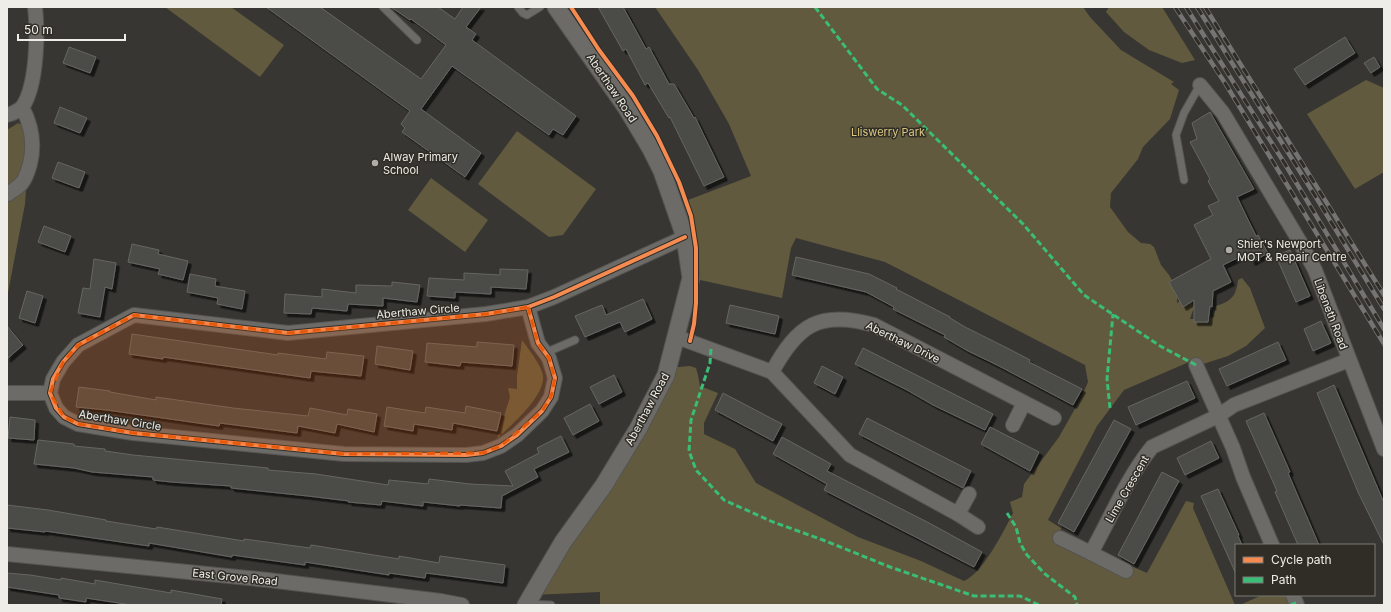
<svg xmlns="http://www.w3.org/2000/svg" width="1391" height="612" font-family="Inter,sans-serif">
<style>
.green{fill:#615a3e}
.building{fill:#4c4b46;stroke:#666662;filter:url(#shadow)}
.lines{fill:none;stroke-linecap:round;stroke-linejoin:round}
.service-casing{stroke:#545350;stroke-width:9}
.minor-casing{stroke:#545350;stroke-width:16}
.tertiary-casing{stroke:#545350;stroke-width:19}
.service{stroke:#6c6b68;stroke-width:7}
.minor{stroke:#6c6b68;stroke-width:14}
.tertiary{stroke:#6c6b68;stroke-width:17}
.rail-casing{stroke:#757472;stroke-width:4.5}
.rail{stroke:#2f2d26;stroke-width:3;stroke-dasharray:9;stroke-linecap:butt}
.quiet{stroke:#3abd76;stroke-width:3;stroke-dasharray:6 3;stroke-linecap:butt}
.cycleway-casing{stroke:#2f2d26;stroke-width:6}
.cycleway{stroke:#f68b52;stroke-width:4}
.marked{fill:#e8590c;fill-opacity:0.2;stroke:#e8590c;stroke-width:3;stroke-dasharray:8 5;stroke-linejoin:round}
.poi-dot{fill:#aeada8;stroke:#2f2d26;stroke-width:1.5}
.labels{text-anchor:middle;dominant-baseline:central;stroke-width:3;stroke-linejoin:round;paint-order:stroke}
.street-label{font-size:11px;fill:#eeede8;stroke:#2f2d26}
.park-label{font-size:11px;fill:#dac883;stroke:#2f2d26}
.poi-label{font-size:11px;fill:#eeede8;stroke:#2f2d26;text-anchor:start}
</style>
<defs>
<filter id="shadow"><feDropShadow dx="3.5" dy="3.5" stdDeviation="0" flood-color="#0009"/></filter>
</defs>
<rect width="100%" height="100%" fill="#373632"/>
<g class="green">
<path d="M165,7h66l53,38 -24,32z"/>
<path d="M655,7h428l7,10 31,33 53,32 -3,2 8,6 -9,29 -27,28 -5,12 -27,34 -1,14 18,25 13,11 9,1 4,3 7,18 8,10 8,14v14l6,-4 7,-1 4,9 -4,12h16l8,-2 2,-11c15,-5 20,-9 22,-26l4,-2 8,10 15,40 -19,18 -18,10 -25,8 -7,-5 -72,31 -27,36 -49,94 13,8 -1,10 66,33 5,-5 16,7 39,-72 8,2 -1,5 42,97h-635v-13l-68,3 136,-227 22,-2 6,2 2,7 2,11 18,7 -14,30v11l31,15 21,34 102,54 63,24 43,20c18,-7 40,-50 49,-68l-3,-11 12,-5 2,-13 35,-47 22,-39 7,-16 -3,-17 -200,-103 -89,-24 -5,10 -9,50 -91,-20 -16,-73 76,-29 -22,-52 -31,-54z"/>
<path d="M1109,7h53l33,53 -13,3 -33,-13 -25,-18 -18,-20z"/>
<path d="M1366,80l18,8v84l-29,17 -48,-75z"/>
<path d="M18,123l6,3 5,23 -4,55 -18,94v-168z"/>
<path d="M517,131l79,58 -33,46 -14,2 -71,-53z"/>
<path d="M431,178l57,42 -23,32 -57,-42z"/>
<path d="M522,340c6,8 19,25 21,35 3,21 -33,51 -46,64l13,-42 -2,-9 9,1v-13z"/>
<path d="M1262,595h31l4,10h-57z"/>
</g>
<g class="building">
<path d="M266,7h54l101,72 25,-34 -35,-26 -1,1 -19,-13h47l17,12 8,-12h18l-15,20 10,7 -4,6 104,76 -13,19 -10,-6 -4,6 -97,-69 -31,43 60,44 -16,24 -63,-45 3,-4 -4,-4 9,-13z"/>
<path d="M598,7h25l23,42 3,-2 20,37h5l20,34 1,-1 29,60 -20,9 -34,-69 -1,1 -21,-35 -3,2 -19,-36 -3,2z"/>
<path d="M1345,37l10,16 -50,32 -11,-16z"/>
<path d="M69,47l27,10 -6,16 -27,-10z"/>
<path d="M1374,57l6,10 -9,6 -7,-10z"/>
<path d="M60,107l27,11 -7,15 -26,-10z"/>
<path d="M1210,112l44,77 -17,8 19,39 2,-1 10,18 -16,9 -4,-9 -25,12 8,17 -18,9 -1,16 -2,-1 -2,16h-14v-22l-11,7 -14,-25 42,-23 -17,-34 19,-10 -5,-9 11,-5 -11,-20 2,-2 -20,-37 7,-3 -5,-16z"/>
<path d="M58,162l27,10 -6,16 -27,-10z"/>
<path d="M44,226l27,10 -6,16 -27,-10z"/>
<path d="M132,244l27,6 -1,4 30,7 -5,19 -25,-6 2,-5 -32,-7z"/>
<path d="M1290,250l20,46 -14,6 -20,-46z"/>
<path d="M796,257l73,17 28,14 -1,1 54,28v1l15,9 46,23 19,10 -1,2 53,27 -9,16 -76,-40 -29,-14 -24,-14 1,-2 -52,-26 1,-2 -28,-15 -74,-17z"/>
<path d="M94,259l22,4 -4,26 -7,-2 -5,30 -22,-4 5,-25 7,1z"/>
<path d="M500,269l28,1 -2,19 -35,-2v7l-36,-2v6l-28,-2 2,-18 35,2v-7l36,2z"/>
<path d="M190,274l26,5 -1,7 30,5 -3,18 -25,-5 1,-6 -31,-6z"/>
<path d="M392,282l28,3 -3,17 -34,-4v8l-35,-2 -1,7 -35,-3 -1,6 -27,-1 1,-19 37,3v-8l34,4v-8l36,1z"/>
<path d="M27,291l16,5 -8,27 -16,-5z"/>
<path d="M643,299l9,20 -27,13 -5,-10 -35,15 -10,-21 27,-11 4,10z"/>
<path d="M730,305l49,11 -4,18 -49,-11z"/>
<path d="M1321,321l10,22 -18,8 -9,-22z"/>
<path d="M7,326l16,19 -16,14z"/>
<path d="M132,334l146,21v-2l48,6 1,-7 37,4 -3,20 -50,-5 -1,7 -147,-21v2l-34,-5z"/>
<path d="M477,342l37,3 -2,21 -51,-4 -1,4 -35,-4 2,-19 50,4z"/>
<path d="M1278,342l8,18 -59,26 -8,-17z"/>
<path d="M377,346l36,5 -3,19 -35,-6z"/>
<path d="M863,348l130,66 -8,16 -52,-25 -26,-15 -52,-26z"/>
<path d="M822,366l21,11 -8,17 -21,-11z"/>
<path d="M614,375l8,17 -23,12 -9,-17z"/>
<path d="M1187,381l8,17 -59,27 -8,-18z"/>
<path d="M1334,385l50,118v42l-26,-53 -41,-99z"/>
<path d="M79,387l31,4v1l46,8v-3l77,11 75,8 2,-8 37,7 1,-6 29,5 -3,18 -37,-8 -2,9 -37,-7 -1,7 -77,-10 -1,3 -112,-16 -31,-3z"/>
<path d="M723,393l59,31 -9,17 -58,-31z"/>
<path d="M590,404l9,17 -26,14 -9,-17z"/>
<path d="M466,406l35,7 -4,18 -44,-8 -1,7 -38,-6 -1,7 -29,-5 3,-19 38,6 1,-6 39,6z"/>
<path d="M1264,413l26,59 -2,1 31,72h-21l-23,-53 2,-1 -31,-70z"/>
<path d="M10,417l25,3 -1,20 -26,-2z"/>
<path d="M867,418l104,53 -8,17 -104,-54z"/>
<path d="M1114,420l17,9 -57,103 -16,-9z"/>
<path d="M990,427l49,25 -9,19 -49,-27z"/>
<path d="M561,436l8,16 -35,17 4,8 -36,19 -1,12 -41,-3v1l-37,-4v4l-41,-5 -1,4 -33,-3 1,-1 -41,-5 -77,-8v-2l-60,-4 -18,-2v-3l-61,-5 -18,-4 -40,-4 4,-24 36,4v2l31,3v2l28,4 135,13v2l48,4 72,11 1,-5 39,4 1,-5 41,5 43,2 -8,-15 34,-18 -2,-5z"/>
<path d="M782,437l49,27 -4,7 104,53 51,28 -8,15 -150,-77 3,-6 -54,-30z"/>
<path d="M1211,441l8,17 -34,17 -8,-17z"/>
<path d="M1162,472l17,9 -45,83 -16,-9z"/>
<path d="M1218,489l21,46 -1,1 4,9h-6v29l-35,-78z"/>
<path d="M7,505l41,5 58,10v1l50,8 1,-2 87,14v-2l66,9 1,-3 88,14v-3l40,7 1,-7 65,9 -2,18 -77,-10 -1,5 -36,-5v2l-84,-13v3l-73,-10v2l-83,-14v3l-104,-15v1l-38,-4z"/>
<path d="M7,573l23,2 31,5v-2l34,6v-4l76,13v-3l51,9 -1,6h-89l-46,-7v4l-27,-4v-3l-52,-8z"/>
</g>
<g class="lines">
<g class="service-casing">
<g id="service">
<path d="M383,7l34,33"/>
<path d="M518,7l5,6 4,2 13,-8"/>
<path d="M1184,180l-8,-45 8,-22 16,-28"/>
<path d="M545,353l30,-13"/>
<path d="M527,604l24,1"/>
</g>
</g>
<g class="minor-casing">
<g id="minor">
<path d="M1200,85l23,28 77,129 15,28 69,179"/>
<path d="M7,115c5,-1 13,-5 16,-9 14,-22 15,-73 12,-99"/>
<path d="M8,194c4,-3 9,-6 13,-10 5,-5 7,-13 9,-20 5,-20 2,-38 -8,-57"/>
<path d="M528,307l10,36 11,15 6,20 -4,19 -9,14 -25,24 -16,11 -18,7 -17,2 -122,-1 -211,-21 -55,-9 -14,-7 -8,-9 -6,-15 3,-14 10,-17 15,-17 56,-30 154,18 198,-19 42,-7 26,-10 131,-60"/>
<path d="M677,337l95,35 78,83 108,59 20,13"/>
<path d="M1196,365l37,83 10,29 29,68"/>
<path d="M772,372c26,-48 48,-62 102,-47l180,93"/>
<path d="M7,393h43"/>
<path d="M1013,425l11,-22"/>
<path d="M958,514l11,-20"/>
<path d="M1060,538l31,15c19,-34 36,-75 61,-106l66,-31 16,-11 115,-45"/>
<path d="M1091,553l35,18"/>
<path d="M7,554l261,26 173,21 21,4"/>
<path d="M1293,595l4,10"/>
</g>
</g>
<g class="tertiary-casing">
<path id="tertiary" d="M526,605l37,-63 41,-57 34,-56 28,-54 25,-97 -6,-41 -23,-66 -11,-22 -25,-42 -70,-100"/>
</g>
<use href="#service" class="service"/>
<use href="#minor" class="minor"/>
<use href="#tertiary" class="tertiary"/>
<g class="rail-casing">
<g id="rail">
<path d="M1175,7l50,76 159,261"/>
<path d="M1186,7l99,157 99,165"/>
<path d="M1197,7l117,187 70,115"/>
<path d="M1205,7l179,288"/>
</g>
</g>
<use href="#rail" class="rail"/>
<g class="quiet">
<path d="M815,7l62,82 25,16 121,119 61,71 76,51 36,19"/>
<path d="M711,349l-1,14 -19,57 -2,31 7,19 28,30 49,22 50,18 67,27 84,29h46l19,9"/>
<path d="M1110,408l-3,-29 6,-65"/>
<path d="M1007,513l9,14 4,16 7,12 18,19 30,23 2,8"/>
<path d="M1291,605l5,-2"/>
</g>
<g class="cycleway-casing">
<g id="cycleway">
<path d="M571,7l28,43 34,46 24,40 22,46 12,34 5,32v55l-2,21 -4,17"/>
<path d="M528,307l10,36 11,15 6,20 -4,19 -9,14 -25,24 -16,11 -18,7 -17,2 -122,-1 -211,-21 -55,-9 -14,-7 -8,-9 -6,-15 3,-14 10,-17 15,-17 56,-30 154,18 198,-19 42,-7 26,-10 131,-60"/>
</g>
</g>
<use href="#cycleway" class="cycleway"/>
</g>
<path class="marked" d="M528,307l10,36 11,15 6,20 -4,19 -9,14 -41,35 -18,7 -139,1 -211,-21 -55,-9 -14,-7 -14,-24 13,-31 15,-17 56,-30 154,18 198,-19z"/>
<g class="poi-dot">
<circle cx="375" cy="163" r="4"/>
<circle cx="1229" cy="250" r="4"/>
</g>
<g class="labels">
<g class="street-label">
<text transform="translate(612 88) rotate(56)">Aberthaw Road</text>
<text transform="translate(418 311) rotate(-5)">Aberthaw Circle</text>
<text transform="translate(1331 314) rotate(69)">Libeneth Road</text>
<text transform="translate(903 342) rotate(26)">Aberthaw Drive</text>
<text transform="translate(647 409) rotate(-62)">Aberthaw Road</text>
<text transform="translate(120 420) rotate(9)">Aberthaw Circle</text>
<text transform="translate(1127 489) rotate(-60)">Lime Crescent</text>
<text transform="translate(235 577) rotate(6)">East Grove Road</text>
</g>
<g class="park-label">
<text x="888" y="132">Lliswerry Park</text>
</g>
<g class="poi-label">
<text x="383" y="157">Alway Primary<tspan x="383" dy="13">School</tspan></text>
<text x="1237" y="244">Shier's Newport<tspan x="1237" dy="13">MOT &amp; Repair Centre</tspan></text>
</g>
</g>
<rect width="1391" height="612" fill="none" stroke="#eeede8" stroke-width="16"/>
<rect x="1235" y="544" width="140" height="52" fill="#2f2d26" stroke="#7b7a74"/>
<rect x="1243" y="557" width="20" height="6" fill="#f68b52" stroke="#7b7a74"/>
<text x="1271" y="564" font-size="12" fill="#eeede8">Cycle path</text>
<rect x="1243" y="577" width="20" height="6" fill="#3abd76" stroke="#7b7a74"/>
<text x="1271" y="584" font-size="12" fill="#eeede8">Path</text>
<path d="M18 34v6h107v-6" fill="none" stroke="#eeede8" stroke-width="2"/>
<text x="24" y="34" font-size="12" fill="#eeede8" stroke="#2f2d26" stroke-width="3" paint-order="stroke">50 m</text>
</svg>
